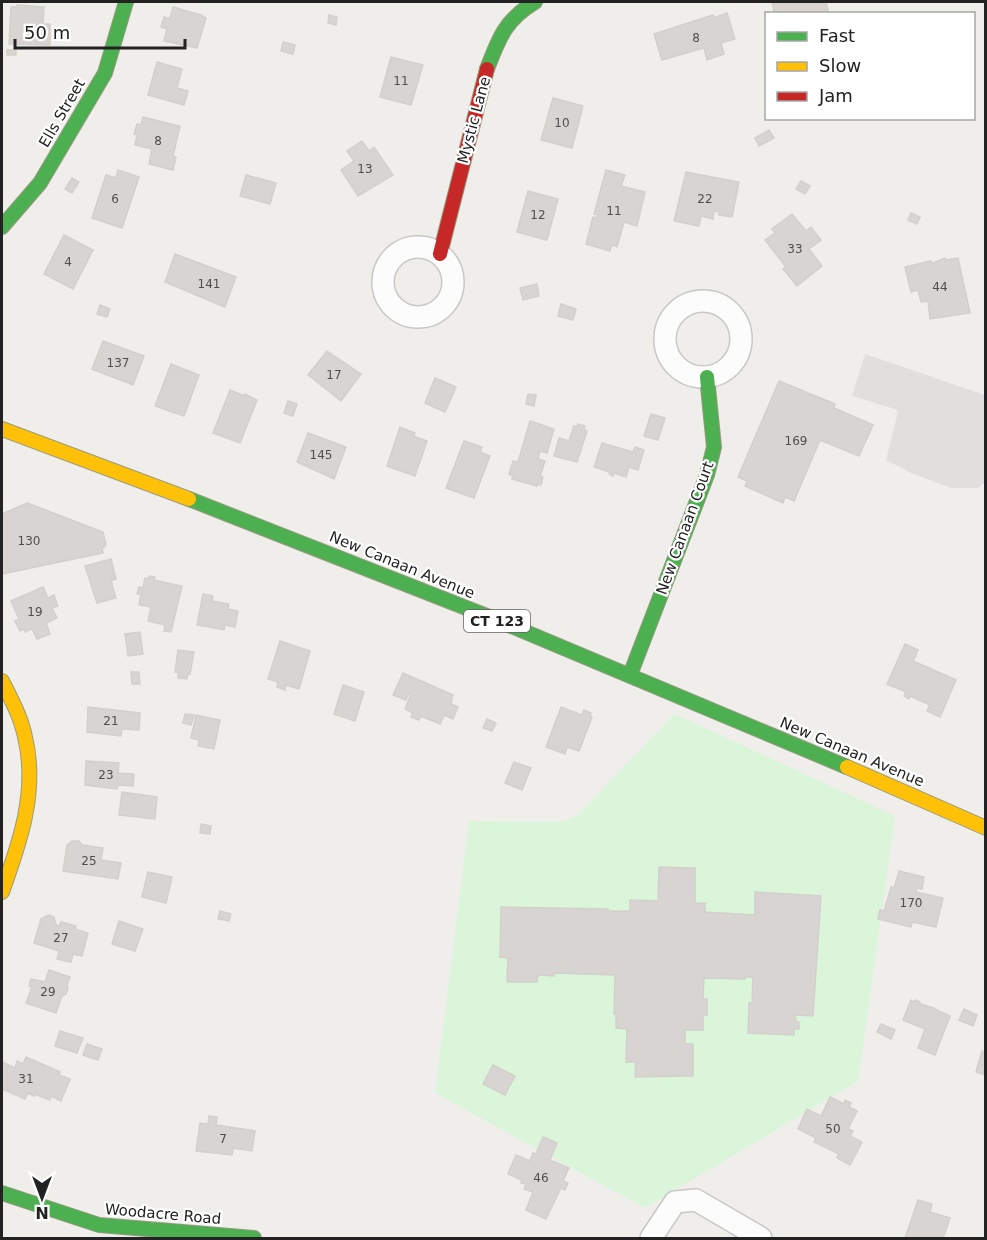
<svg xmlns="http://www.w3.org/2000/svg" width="987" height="1240" font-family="'DejaVu Sans',sans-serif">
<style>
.park{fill:#daf5da}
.parking{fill:#e0dfde}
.building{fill:#d7d4d2;stroke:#d3d0cc;stroke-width:1.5}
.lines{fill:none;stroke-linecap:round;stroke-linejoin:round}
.street-casing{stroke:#c9c8c7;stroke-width:24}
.fast-casing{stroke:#999a82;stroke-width:16}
.slow-casing{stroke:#999a82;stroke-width:16}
.jam-casing{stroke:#999a82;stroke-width:16}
.street{stroke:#fdfcfc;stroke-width:21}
.fast{stroke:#4caf50;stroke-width:14}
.slow{stroke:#ffc107;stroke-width:14}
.jam{stroke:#c62828;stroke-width:14}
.labels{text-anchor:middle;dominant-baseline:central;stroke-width:4.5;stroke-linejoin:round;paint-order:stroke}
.number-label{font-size:12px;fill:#4f4e4e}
.shield{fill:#fff;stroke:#646464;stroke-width:1.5}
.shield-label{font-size:14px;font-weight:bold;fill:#222}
.street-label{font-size:15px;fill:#222;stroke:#fff}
</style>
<rect width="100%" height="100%" fill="#f0eeeb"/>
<path class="park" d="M675,714l220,102 -37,265 -213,127 -210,-115 34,-272 93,1 16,-7z"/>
<path class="parking" d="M865,354l120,41v87l-7,6h-27l-40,-15 -25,-13 12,-48 -3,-3 -43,-13z"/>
<g class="building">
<path d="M778,2h48l3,12h-54l-3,-11z"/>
<path d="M17,5l27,2 -1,17h7v21l-41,-1 2,-37h6z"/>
<path d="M173,7l28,8 5,3 -9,30 -33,-7 3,-12 -6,-2 3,-10 6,2z"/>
<path d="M727,13l8,26 -14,4 3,11 -17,6 -3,-12 -42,12 -8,-26 59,-19 1,3z"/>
<path d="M329,15l8,2 -1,8 -8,-2z"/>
<path d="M283,42l12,3 -2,9 -12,-3z"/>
<rect x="7" y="50" width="9" height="5"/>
<path d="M391,57l32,8 -12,40 -31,-8z"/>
<path d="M157,62l25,7 -5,19 11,3 -4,14 -36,-10z"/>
<path d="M553,98l30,8 -11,42 -31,-8z"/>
<path d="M143,117l37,9 -7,30 3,1 -3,13 -24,-6 3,-15 -17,-4 2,-10 -3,-1 3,-10 4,1z"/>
<path d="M769,130l5,8 -15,8 -4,-8z"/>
<path d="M362,141l7,10 5,-4 19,28 -35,21 -17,-26 13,-9 -7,-10z"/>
<path d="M118,170l21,7 -17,51 -30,-10 14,-43 10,3z"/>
<path d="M606,170l19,5 -4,11 24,6 -8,34 -13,-4 -7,25 -5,-2 -2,6 -24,-7 7,-27 3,1 2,-3 -4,-1z"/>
<path d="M686,172l53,10 -7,35 -13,-2v-3l-5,-1 -1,8 -12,-3 -2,10 -25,-5z"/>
<path d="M246,175l30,8 -6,21 -30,-8z"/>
<path d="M72,178l7,4 -7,11 -7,-4z"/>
<path d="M801,181l9,5 -5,8 -9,-5z"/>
<path d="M528,191l30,8 -11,41 -30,-8z"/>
<path d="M911,213l9,4 -3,7 -9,-4z"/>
<path d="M792,214l14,17 5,-4 10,13 -12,9 13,17 -25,20 -14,-17 3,-2 -21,-27 10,-7 -3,-4z"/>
<path d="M64,235l29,15 -20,39 -29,-15z"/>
<path d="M175,254l61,23 -11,30 -60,-25z"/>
<path d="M945,258l1,2 12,-2 12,55 -40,6 -2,-18 -7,1 -3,-12 -7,2 -6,-25 26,-6v3z"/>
<path d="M537,284l2,12 -16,4 -3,-12z"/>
<path d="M561,304l15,5 -3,11 -15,-4z"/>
<path d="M100,305l10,4 -3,8 -10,-3z"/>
<path d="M103,341l41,15 -11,29 -41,-16z"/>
<path d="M327,351l34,23 -20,27 -33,-26z"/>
<path d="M171,364l28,11 -15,41 -29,-10z"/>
<path d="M435,378l21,9 -11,25 -20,-9z"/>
<path d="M779,381l56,23 -1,4 39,17 -14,31 -39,-16 -26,61 -9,-4 -2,6 -38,-17 2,-5 -9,-4z"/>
<path d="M230,390l14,6 1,-2 12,6 -17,43 -27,-10z"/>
<path d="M528,394l8,1 -2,11 -8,-2z"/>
<path d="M288,401l9,3 -4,12 -9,-3z"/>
<path d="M651,414l14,4 -7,22 -14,-4z"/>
<path d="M530,421l24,8 -7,24 -7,-2 -2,8 7,2 -5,16h3l-2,8 -3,-1 -1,2 -25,-7 1,-3 -4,-2 4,-13 5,1z"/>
<path d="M578,424l7,2 -1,4 3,1 -10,31 -23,-6 5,-18 10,3 5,-15 3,1z"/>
<path d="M400,427l15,6 -2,3 14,5 -12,35 -28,-10z"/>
<path d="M308,433l38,14 -12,32 -37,-17z"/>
<path d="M464,441l18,6 -2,5 10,4 -16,42 -28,-10z"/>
<path d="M602,443l31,9 2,-5 9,3 -6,20 -9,-3 -3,10 -12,-4 -1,3 -4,-2 1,-2 -16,-5z"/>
<path d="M27,503l76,29 3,13 -4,4 1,4 -101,21v-60z"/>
<path d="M111,559l5,20 -5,2 5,17 -19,5 -12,-37z"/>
<path d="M149,576l6,1 -1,3 28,6 -11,46 -7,-1 1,-6 -17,-4 3,-14 -12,-2 2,-11h-4l2,-7 4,1 2,-10 3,1z"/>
<path d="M43,587l5,11 6,-3 4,11 -6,2 5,10 -11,5 4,11 -13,5 -5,-10 -7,3 -1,-3 -4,2 -5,-10 4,-2 -8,-18z"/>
<path d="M203,594l10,2 -1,5 17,3 -1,5 10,2 -3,16 -10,-2 -1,5 -27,-5z"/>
<path d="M140,632l3,22 -15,2 -3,-22z"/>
<path d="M280,641l30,10 -11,38 -13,-4 -1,5 -8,-3 1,-5 -10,-3z"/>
<path d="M905,644l13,6 -5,11 43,19 -16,37 -13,-6 3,-6 -20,-9 -1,3 -5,-3 2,-4 -19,-8z"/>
<path d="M178,650l16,2 -4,22h-2l-1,5 -9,-1v-6h-3z"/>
<path d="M131,672h8l1,12h-8z"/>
<path d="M403,673l50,22 -2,9 7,3 -5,12 -9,-4 -4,9 -19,-8 -2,4 -8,-3 2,-4 -8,-4 6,-15 -2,-1 -3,7 -13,-5z"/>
<path d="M343,685l21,7 -9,29 -21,-7z"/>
<path d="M88,707l52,6 -1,17 -17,-1 -1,7 -34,-4z"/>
<path d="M561,707l21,8 2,-5 7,3 -1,3 2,1 -13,34 -12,-4 -2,7 -19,-7z"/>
<path d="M185,714l9,1 -3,10 -8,-2z"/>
<path d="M196,715l24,5 -6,29 -16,-3 1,-6 -8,-2z"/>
<path d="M487,719l9,4 -4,8 -9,-3z"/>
<path d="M86,761l33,2 -1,10 16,1 -1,12 -15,-1 -1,4 -32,-4z"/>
<path d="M514,762l17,6 -9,22 -17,-7z"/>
<path d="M122,792l35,5 -2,22 -36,-4z"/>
<path d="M201,824l10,2 -1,8 -10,-1z"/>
<path d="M72,841h7l3,4 21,3 -2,12 20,3 -3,16 -55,-8 4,-26z"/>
<path d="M659,867l36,1v35h10v9l50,3v-23l66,4 -8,120 -18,-1 1,7h3v7h-5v6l-46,-2 1,-30h3l1,-26h-8v2l-41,-1 -1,21h4v16h-4v15h-18v14h8v32l-58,1 1,-15h-10l1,-33 -11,-1v-14h-2l1,-39 -60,-2 -1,3 -16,-1 -1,7h-30l1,-24 -8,-1 1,-50 107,2v2h22v-11l28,1z"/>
<path d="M899,871l25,6 -2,12 -5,-1 -1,4 27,6 -7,29 -24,-5 -1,5 -33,-8 2,-9 4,1 7,-24 3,1z"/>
<path d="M148,872l24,5 -6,26 -24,-6z"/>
<path d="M220,911l11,3 -2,7 -11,-2z"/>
<path d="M48,915l6,2 2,8 3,1 2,-4 15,4 -1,3 13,4 -6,23 -9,-2 -2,8 -14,-3 2,-8 -25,-8 7,-24z"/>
<path d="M119,921l24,8 -8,22 -23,-7z"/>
<path d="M49,970l21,7 -3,8 1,3 -2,6 -4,2 -6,17 -30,-10 6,-16 -3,-1 2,-7 14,3z"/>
<path d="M911,1000l3,2 1,-2 5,2v2l14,4v1l16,7 -15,39 -17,-7 7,-19 -22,-9z"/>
<path d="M964,1009l13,6 -4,11 -14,-6z"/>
<path d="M881,1024l14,6 -4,9 -14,-7z"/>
<path d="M60,1031l23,7 -6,15 -22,-7z"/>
<path d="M87,1044l15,5 -4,11 -15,-5z"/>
<path d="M982,1051l4,1v23l-10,-3z"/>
<path d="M26,1057l34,15 -1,3 11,4 -9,22 -10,-5 -1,4 -16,-6v2l-6,-3 -3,6 -23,-10v-27l13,6 2,-7 6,3z"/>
<path d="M493,1065l22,11 -10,19 -22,-11z"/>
<path d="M830,1097l14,7 1,-4 6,3 -2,4 8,4 -9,18 5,2 -3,5 12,6 -12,23 -13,-7 2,-4 -25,-12 2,-4 -18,-9 9,-20 14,7z"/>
<path d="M209,1116l8,1 -1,8 39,6 -3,20 -19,-3 -1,7 -36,-4 4,-28 8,1z"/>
<path d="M543,1137l14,6 -7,17 19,8 -6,13 5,2 -3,7 -4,-2 -15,31 -20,-9 7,-18 -9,-3 2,-5 -5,-1 1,-3 -14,-6 8,-19 14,6 3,-8 3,1z"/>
<path d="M918,1200l14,4 -2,8 20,6 -7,20h-42h4z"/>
</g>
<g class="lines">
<g class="street-casing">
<g id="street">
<circle cx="418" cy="282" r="35"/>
<circle cx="703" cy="339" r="38"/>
<path d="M651,1238l24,-36 21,-2 65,38"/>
</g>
</g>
<g class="fast-casing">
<g id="fast">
<path d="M487,69c12,-31 18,-49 48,-67"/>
<path d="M2,227l38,-44 65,-110 21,-71"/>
<path d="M189,499l308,121 350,147"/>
<path d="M630,675l77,-200 7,-28 -7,-70"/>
<path d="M2,1193l97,32 155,13"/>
</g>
</g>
<g class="slow-casing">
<g id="slow">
<path d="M2,429l187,70"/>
<path d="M2,681c9,18 19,36 23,56 13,54 -5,105 -23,155"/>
<path d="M847,767l139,61"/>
</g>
</g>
<g class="jam-casing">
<path id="jam" d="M440,254l47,-185"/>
</g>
<use href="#street" class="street"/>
<use href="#fast" class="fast"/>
<use href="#slow" class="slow"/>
<use href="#jam" class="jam"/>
</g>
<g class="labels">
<g class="number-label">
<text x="696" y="38">8</text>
<text x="401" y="81">11</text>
<text x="562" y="123">10</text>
<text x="158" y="141">8</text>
<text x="365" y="169">13</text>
<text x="115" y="199">6</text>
<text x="705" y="199">22</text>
<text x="614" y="211">11</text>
<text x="538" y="215">12</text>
<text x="795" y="249">33</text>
<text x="68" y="262">4</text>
<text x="209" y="284">141</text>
<text x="940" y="287">44</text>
<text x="118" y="363">137</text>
<text x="334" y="375">17</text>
<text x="796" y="441">169</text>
<text x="321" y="455">145</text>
<text x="29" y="541">130</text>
<text x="35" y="612">19</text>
<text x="111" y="721">21</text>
<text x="106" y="775">23</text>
<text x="89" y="861">25</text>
<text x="911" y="903">170</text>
<text x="61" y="938">27</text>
<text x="48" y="992">29</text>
<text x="26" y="1079">31</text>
<text x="833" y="1129">50</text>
<text x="223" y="1139">7</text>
<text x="541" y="1178">46</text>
</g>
<rect class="shield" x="464" y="610" width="66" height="22" rx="4.5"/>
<g class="shield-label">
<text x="497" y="621">CT 123</text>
</g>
<g class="street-label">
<text transform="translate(62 113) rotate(-60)">Ells Street</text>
<text transform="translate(474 120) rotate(-75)">Mystic Lane</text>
<text transform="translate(685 528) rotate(-70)">New Canaan Court</text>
<text transform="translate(402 565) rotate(22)">New Canaan Avenue</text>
<text transform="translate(852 752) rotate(23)">New Canaan Avenue</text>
<text transform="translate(163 1214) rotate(5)">Woodacre Road</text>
</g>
</g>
<rect width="987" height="1240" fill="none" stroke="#222222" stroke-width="6"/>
<rect x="765" y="12" width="210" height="108" fill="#ffffff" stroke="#a7a7a7" stroke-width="1.5"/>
<rect x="777" y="32" width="30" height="9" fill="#4caf50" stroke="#a7a7a7" stroke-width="1.5"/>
<text x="819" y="42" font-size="18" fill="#222222">Fast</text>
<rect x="777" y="62" width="30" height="9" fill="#ffc107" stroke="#a7a7a7" stroke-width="1.5"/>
<text x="819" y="72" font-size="18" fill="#222222">Slow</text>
<rect x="777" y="92" width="30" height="9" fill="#c62828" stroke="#a7a7a7" stroke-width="1.5"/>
<text x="819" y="102" font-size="18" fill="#222222">Jam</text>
<g transform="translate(42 1198) rotate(180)" stroke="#ffffff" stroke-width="4.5" paint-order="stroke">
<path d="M0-4.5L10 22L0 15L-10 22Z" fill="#222222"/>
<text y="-9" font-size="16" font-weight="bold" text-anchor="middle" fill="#222222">N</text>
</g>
<path d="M15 39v9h170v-9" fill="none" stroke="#222222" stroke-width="3"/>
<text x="24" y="39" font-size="18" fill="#222222" stroke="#ffffff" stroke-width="4.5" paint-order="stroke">50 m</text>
</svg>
